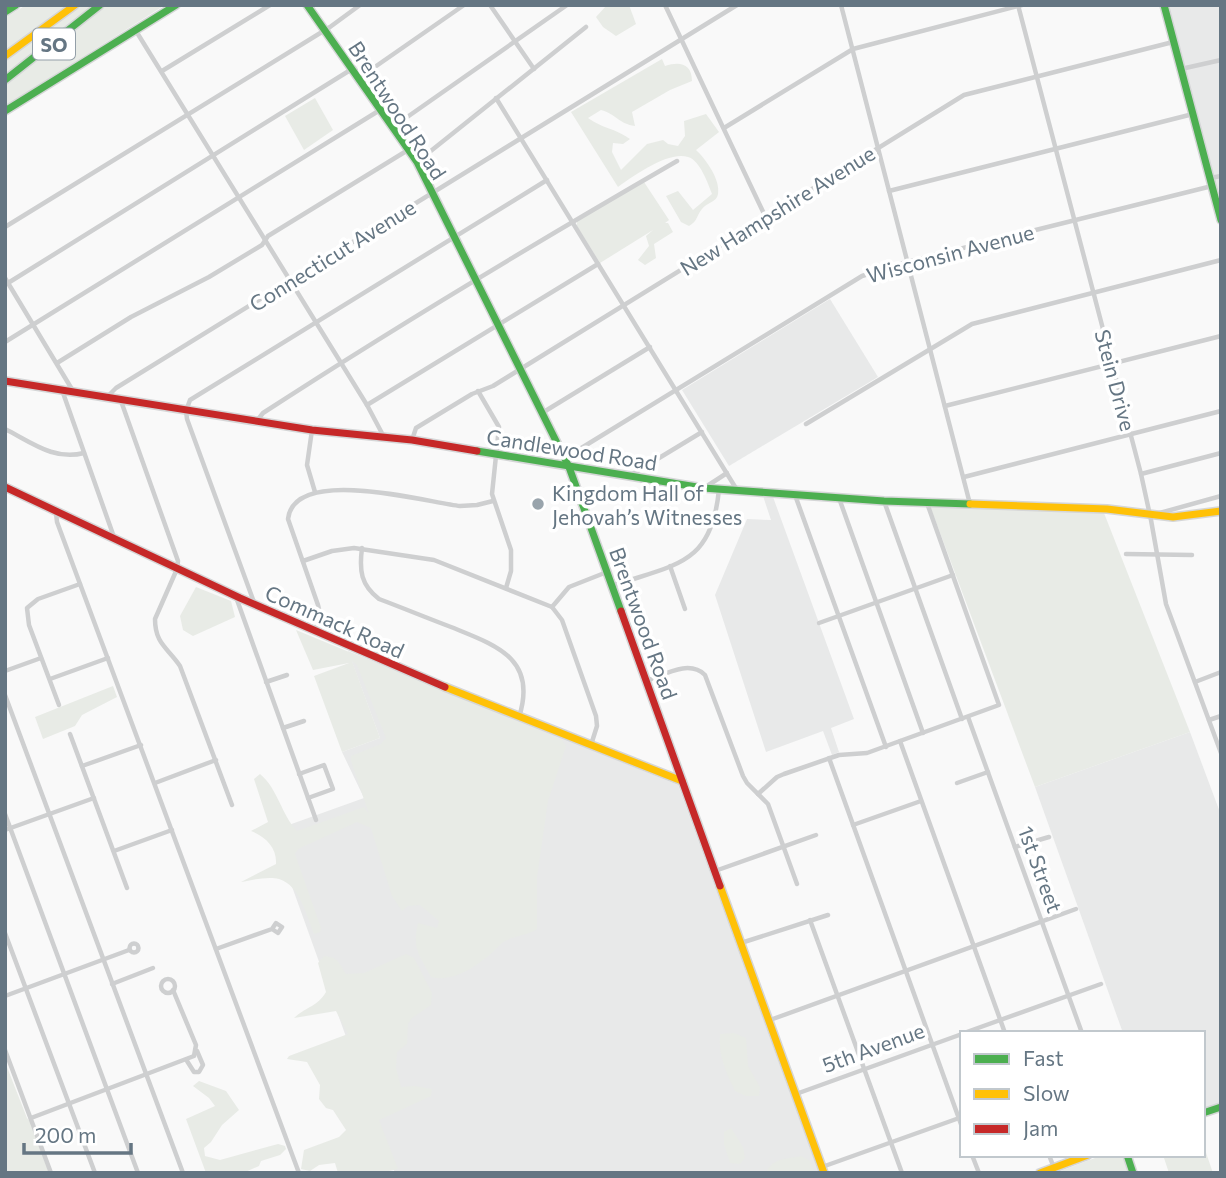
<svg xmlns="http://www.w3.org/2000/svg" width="1226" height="1178" font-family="Commissioner,sans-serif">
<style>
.built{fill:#e8e9e9}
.green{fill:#e8ebe6}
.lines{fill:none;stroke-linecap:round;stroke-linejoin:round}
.fast-casing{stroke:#d5d6d7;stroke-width:10}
.slow-casing{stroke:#d5d6d7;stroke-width:10}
.jam-casing{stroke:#d5d6d7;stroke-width:10}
.street{stroke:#cecfd0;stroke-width:4.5}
.fast{stroke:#4caf50;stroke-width:7}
.slow{stroke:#ffc107;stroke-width:7}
.jam{stroke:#c62828;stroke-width:7}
.poi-dot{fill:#99a4ac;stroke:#fff;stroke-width:2.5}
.labels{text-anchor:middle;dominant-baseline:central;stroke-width:7;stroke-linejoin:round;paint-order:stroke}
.shield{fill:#fff;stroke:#939fa8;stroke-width:2}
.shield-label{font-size:19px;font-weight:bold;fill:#657683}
.street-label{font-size:21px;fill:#657683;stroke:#fff}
.poi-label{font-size:21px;fill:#657683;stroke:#fff;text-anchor:start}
</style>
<rect width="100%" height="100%" fill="#f9f9f9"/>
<g class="built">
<path d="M1168,5h53v210z"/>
<path d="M830,299l48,78 -149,89 -47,-76z"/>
<path d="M763,496l10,1 81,222 -23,9 8,24 -7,3 -9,-24 -57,21 -51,-157 32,-76 24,1z"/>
<path d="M348,651l330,134 141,388h-424l-123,-342 92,-33 -22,-46 38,-14z"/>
<path d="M1190,732l31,83v288l-18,6v-76h-80l-88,-246z"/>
</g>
<g class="green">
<path d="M26,5h44l-65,47v-34z"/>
<path d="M80,5h15l-90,72v-17z"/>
<path d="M106,5h59l-160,101v-21z"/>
<path d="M607,5h22l7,19 -20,12 -13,-9 -7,-10z"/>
<path d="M662,59l3,7c14,-5 27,-3 27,15l-22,9 -38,22 3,14c-16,-2 -19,-12 -34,-16l-13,8c13,10 29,11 42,21l-7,5 -10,-1 -1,9 9,18 26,-26 16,-4 5,4 10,2 7,-10 -1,-15 22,-7 13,18 -23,18c9,8 25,30 22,44 -1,8 -12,9 -16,15 -6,7 -4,12 -13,17l-8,-4 -15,-26 12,-5 15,19 19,-16c-4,-10 -12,-34 -24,-37 -20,-6 -53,18 -70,30l-47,-75z"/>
<path d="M315,98l18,32 -29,20 -19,-34z"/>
<path d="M644,182l25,38 -4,3h3l5,9 -19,12 2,14 -11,7 -7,-5 11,-14 -3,-10 7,-6 -53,33 -23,-37v-6z"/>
<path d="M930,506l174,7 86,219 -155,55z"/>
<path d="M196,587l35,14 4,16 -42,19 -10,-6 -3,-14z"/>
<path d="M296,630l266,110 4,6 -18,55 -11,76v52c-10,7 -20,6 -30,11 -5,2 -9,7 -13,11 -16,14 -40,32 -63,26 -12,-23 -19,-28 -13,-54l19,5 2,-7 -19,-16 -12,1 -6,5 -10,-15 -21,-68 -14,-6 -59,27 -3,5 26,74 -1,4 -6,2c-7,-17 -14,-49 -35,-55 -11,-3 -27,1 -38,3l35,-18c1,-16 -10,-27 -25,-33l17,-9 -14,-43 6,-5c18,15 21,40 37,57l67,-24 5,7 -18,-53v-5l30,-12 5,-6 -29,-73 -5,-4 28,77 -38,14 -28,-76 35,-13 -36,7z"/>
<path d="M113,686l4,11 -35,18 -7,11 -32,13 -8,-22z"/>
<path d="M406,954l8,4 18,35 -1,12 -19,13 -4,6 -1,20 -10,8 -1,16 5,19 14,-1 17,3 -1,7 -52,24 19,49 -18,4h-42l-3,-10 -16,2 -9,6 -9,-2 3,-19 35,-13 7,-7 -13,-20 -7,-2 -7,-9 1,-14 -13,-23 -20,-3 2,-3 59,-22 -12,-23 -42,7c13,-12 23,-11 32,-26l-8,-29 6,-7c15,1 15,8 22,18l18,-1z"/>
<path d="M734,1033l12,5 2,28 12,21 -1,9h-13l-11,-5c-9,-19 -17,-36 -15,-57z"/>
<path d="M5,1062l22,56 3,3 19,52h-44z"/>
<path d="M199,1081l27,10 13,19 -17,15 -11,17 -7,6 1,8 15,4 58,-16 7,2 1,3 -6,6 -19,6 -2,5 -16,7h-37l-20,-54 29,-13 -6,-8 -16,-12z"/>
<path d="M731,1128l12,19 2,11 -5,6 -10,-1 -6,-19v-12z"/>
<path d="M1203,1144l10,29h-44l-6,-18h40z"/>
<path d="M1103,1155h20l7,18h-75z"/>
<path d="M801,1156l9,5 5,12h-49c6,-15 21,-14 35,-17z"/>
</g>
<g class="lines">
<g class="fast-casing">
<g id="fast">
<path d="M307,5l110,157 152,305 52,144"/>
<path d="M1164,5l57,215"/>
<path d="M5,12l11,-7"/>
<path d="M5,80l95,-75"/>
<path d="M5,111l171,-106"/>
<path d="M477,451l226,37 181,13 86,3"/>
<path d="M1203,1113l18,-6"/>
<path d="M1127,1155l6,18"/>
</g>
</g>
<g class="slow-casing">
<g id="slow">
<path d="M5,56l70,-51"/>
<path d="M970,504l137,5 66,8 48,-6"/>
<path d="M445,687l237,94"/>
<path d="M720,886l104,287"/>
<path d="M1040,1173l48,-18"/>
</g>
</g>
<g class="jam-casing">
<g id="jam">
<path d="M5,381l307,49 100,10 65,11"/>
<path d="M5,487l235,111 205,89"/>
<path d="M621,611l99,275"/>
</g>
</g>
<g class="street">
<path d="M490,5l44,64"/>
<path d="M665,5l101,213"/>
<path d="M841,5l129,499"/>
<path d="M1018,5l123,469 10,46 15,84 55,149"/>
<path d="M136,31l231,374 17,32"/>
<path d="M1181,69l40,-9"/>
<path d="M162,71l108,-66"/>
<path d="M359,78l105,-73"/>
<path d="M496,98l241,392"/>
<path d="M393,127l174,-122"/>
<path d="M724,128l129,-79 169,-44"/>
<path d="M417,162l169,-135"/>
<path d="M1210,178l11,-2"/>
<path d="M889,191l304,-77"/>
<path d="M5,227l325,-200 30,-22"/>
<path d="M5,278l68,113"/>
<path d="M8,283l344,-214"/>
<path d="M5,342l375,-232"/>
<path d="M57,363l74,-46 78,-40 53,-32 6,-9 140,-86"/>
<path d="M62,390l53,150"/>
<path d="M478,391l21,36 -7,67 19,56v21l-5,17"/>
<path d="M108,396l8,-8 621,-383"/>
<path d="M121,401l57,160 -1,8 -22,50c0,25 13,29 25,47l52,139"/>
<path d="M367,405l231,-141"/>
<path d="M945,406l276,-70"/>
<path d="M542,413l108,-66"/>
<path d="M256,422l7,-9c135,-88 274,-171 414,-252"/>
<path d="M806,424l166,-100 249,-64"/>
<path d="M5,429c26,13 49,32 79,24"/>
<path d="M312,430l-5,35 8,27"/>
<path d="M412,440l4,-12 56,-34 21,-8 471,-291 209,-53"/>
<path d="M565,458l297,-182 45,-14 305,-76"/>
<path d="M1141,474l80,-21"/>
<path d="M631,475l71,-43"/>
<path d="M964,477l257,-66"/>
<path d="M704,488l23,-15"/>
<path d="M795,495l91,252"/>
<path d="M839,498l84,235"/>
<path d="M884,501l78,218"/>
<path d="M56,513l1,9 242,651"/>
<path d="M1156,514l65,-18"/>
<path d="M362,548c-3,23 -1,37 17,51 24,9 48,19 72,28 44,18 87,31 68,90"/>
<path d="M1126,554l66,1"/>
<path d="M303,561l29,-10 22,-3 80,12 118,47 10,13 34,96 1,10 -6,19"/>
<path d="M670,566l15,43"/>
<path d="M612,586c63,-22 100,-20 107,-97"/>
<path d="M236,597l80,223"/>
<path d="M255,605l-68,-186 -1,-8 4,-11 357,-220"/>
<path d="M552,607l17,-20 38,-15"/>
<path d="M819,623l134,-48"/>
<path d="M315,632l5,-18 -2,-9 -30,-86c6,-54 137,-17 172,-13l17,-1 16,-4"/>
<path d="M5,671l36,-13"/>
<path d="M50,679l58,-21"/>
<path d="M646,681c18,-6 43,-22 59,-6l38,101 4,7 21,21 29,80"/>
<path d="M266,682l21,-7"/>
<path d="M1195,682l26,-10"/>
<path d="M5,695l178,478"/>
<path d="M59,705l-30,-80 -2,-17 11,-9 42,-15"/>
<path d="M968,717l114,316"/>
<path d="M1209,720l12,-4"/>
<path d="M283,728l21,-7"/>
<path d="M70,734l57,154"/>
<path d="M900,741l105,292"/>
<path d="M829,758l133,369"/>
<path d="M82,766l59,-21"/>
<path d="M299,774l25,-9 9,24 -25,9"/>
<path d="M155,783l61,-23"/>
<path d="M957,783l31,-11"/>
<path d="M758,794l19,-17 7,-3 55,-19 28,-2 132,-48 -72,-202"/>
<path d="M5,814l133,359"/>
<path d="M853,825l68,-24"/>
<path d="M5,830l89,-32"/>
<path d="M1015,847l34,-10"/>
<path d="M114,851l58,-21"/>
<path d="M715,871l101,-36"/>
<path d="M810,920l92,253"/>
<path d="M5,933l90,240"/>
<path d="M741,943l87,-28"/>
<circle cx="134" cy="948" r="4.5"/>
<path d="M216,949l56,-20 4,-6 6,4 -4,6 -6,-4"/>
<circle cx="168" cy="986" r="7"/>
<path d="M112,984l41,-16"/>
<path d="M5,996l124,-46"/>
<path d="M770,1020l306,-111"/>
<path d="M964,1033l137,-49"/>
<path d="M5,1050l46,123"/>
<path d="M187,1061l7,11h5l4,-7 -6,-14"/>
<path d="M796,1094l166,-60"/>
<path d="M31,1118l163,-62 2,-11 -23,-55"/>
<path d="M972,1155l7,18"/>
<path d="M1049,1155l5,13"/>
<path d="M822,1167l140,-50"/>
</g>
<use href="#fast" class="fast"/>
<use href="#slow" class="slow"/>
<use href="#jam" class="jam"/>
</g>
<circle class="poi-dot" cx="538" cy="504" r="7"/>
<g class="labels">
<rect class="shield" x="33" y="28.5" width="42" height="31" rx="5"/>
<g class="shield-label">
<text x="54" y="44">SO</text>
</g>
<g class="street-label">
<text transform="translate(398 110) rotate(57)">Brentwood Road</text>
<text transform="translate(777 210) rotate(-32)">New Hampshire Avenue</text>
<text transform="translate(950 253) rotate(-15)">Wisconsin Avenue</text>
<text transform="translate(332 255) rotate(-32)">Connecticut Avenue</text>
<text transform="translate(1116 380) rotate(75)">Stein Drive</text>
<text transform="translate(572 449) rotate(9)">Candlewood Road</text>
<text transform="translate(335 621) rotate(24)">Commack Road</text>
<text transform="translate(644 623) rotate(70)">Brentwood Road</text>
<text transform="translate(1041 869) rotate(70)">1st Street</text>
<text transform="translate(873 1047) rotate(-20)">5th Avenue</text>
</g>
<g class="poi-label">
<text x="552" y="492">Kingdom Hall of<tspan x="552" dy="24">Jehovah’s Witnesses</tspan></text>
</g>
</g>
<rect width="1226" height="1178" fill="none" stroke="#657683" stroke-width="14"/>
<rect x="960" y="1031" width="245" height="126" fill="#ffffff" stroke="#c1c8cd" stroke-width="2"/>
<rect x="974" y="1054" width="35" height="10" fill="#4caf50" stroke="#c1c8cd" stroke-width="2"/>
<text x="1023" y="1066" font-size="21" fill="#657683">Fast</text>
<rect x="974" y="1089" width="35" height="10" fill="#ffc107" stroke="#c1c8cd" stroke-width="2"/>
<text x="1023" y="1101" font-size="21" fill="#657683">Slow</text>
<rect x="974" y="1124" width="35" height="10" fill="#c62828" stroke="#c1c8cd" stroke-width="2"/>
<text x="1023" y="1136" font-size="21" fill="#657683">Jam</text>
<path d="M24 1143v10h107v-10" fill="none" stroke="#657683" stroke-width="3.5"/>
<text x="35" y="1143" font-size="21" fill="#657683" stroke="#ffffff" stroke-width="5" paint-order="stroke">200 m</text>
</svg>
